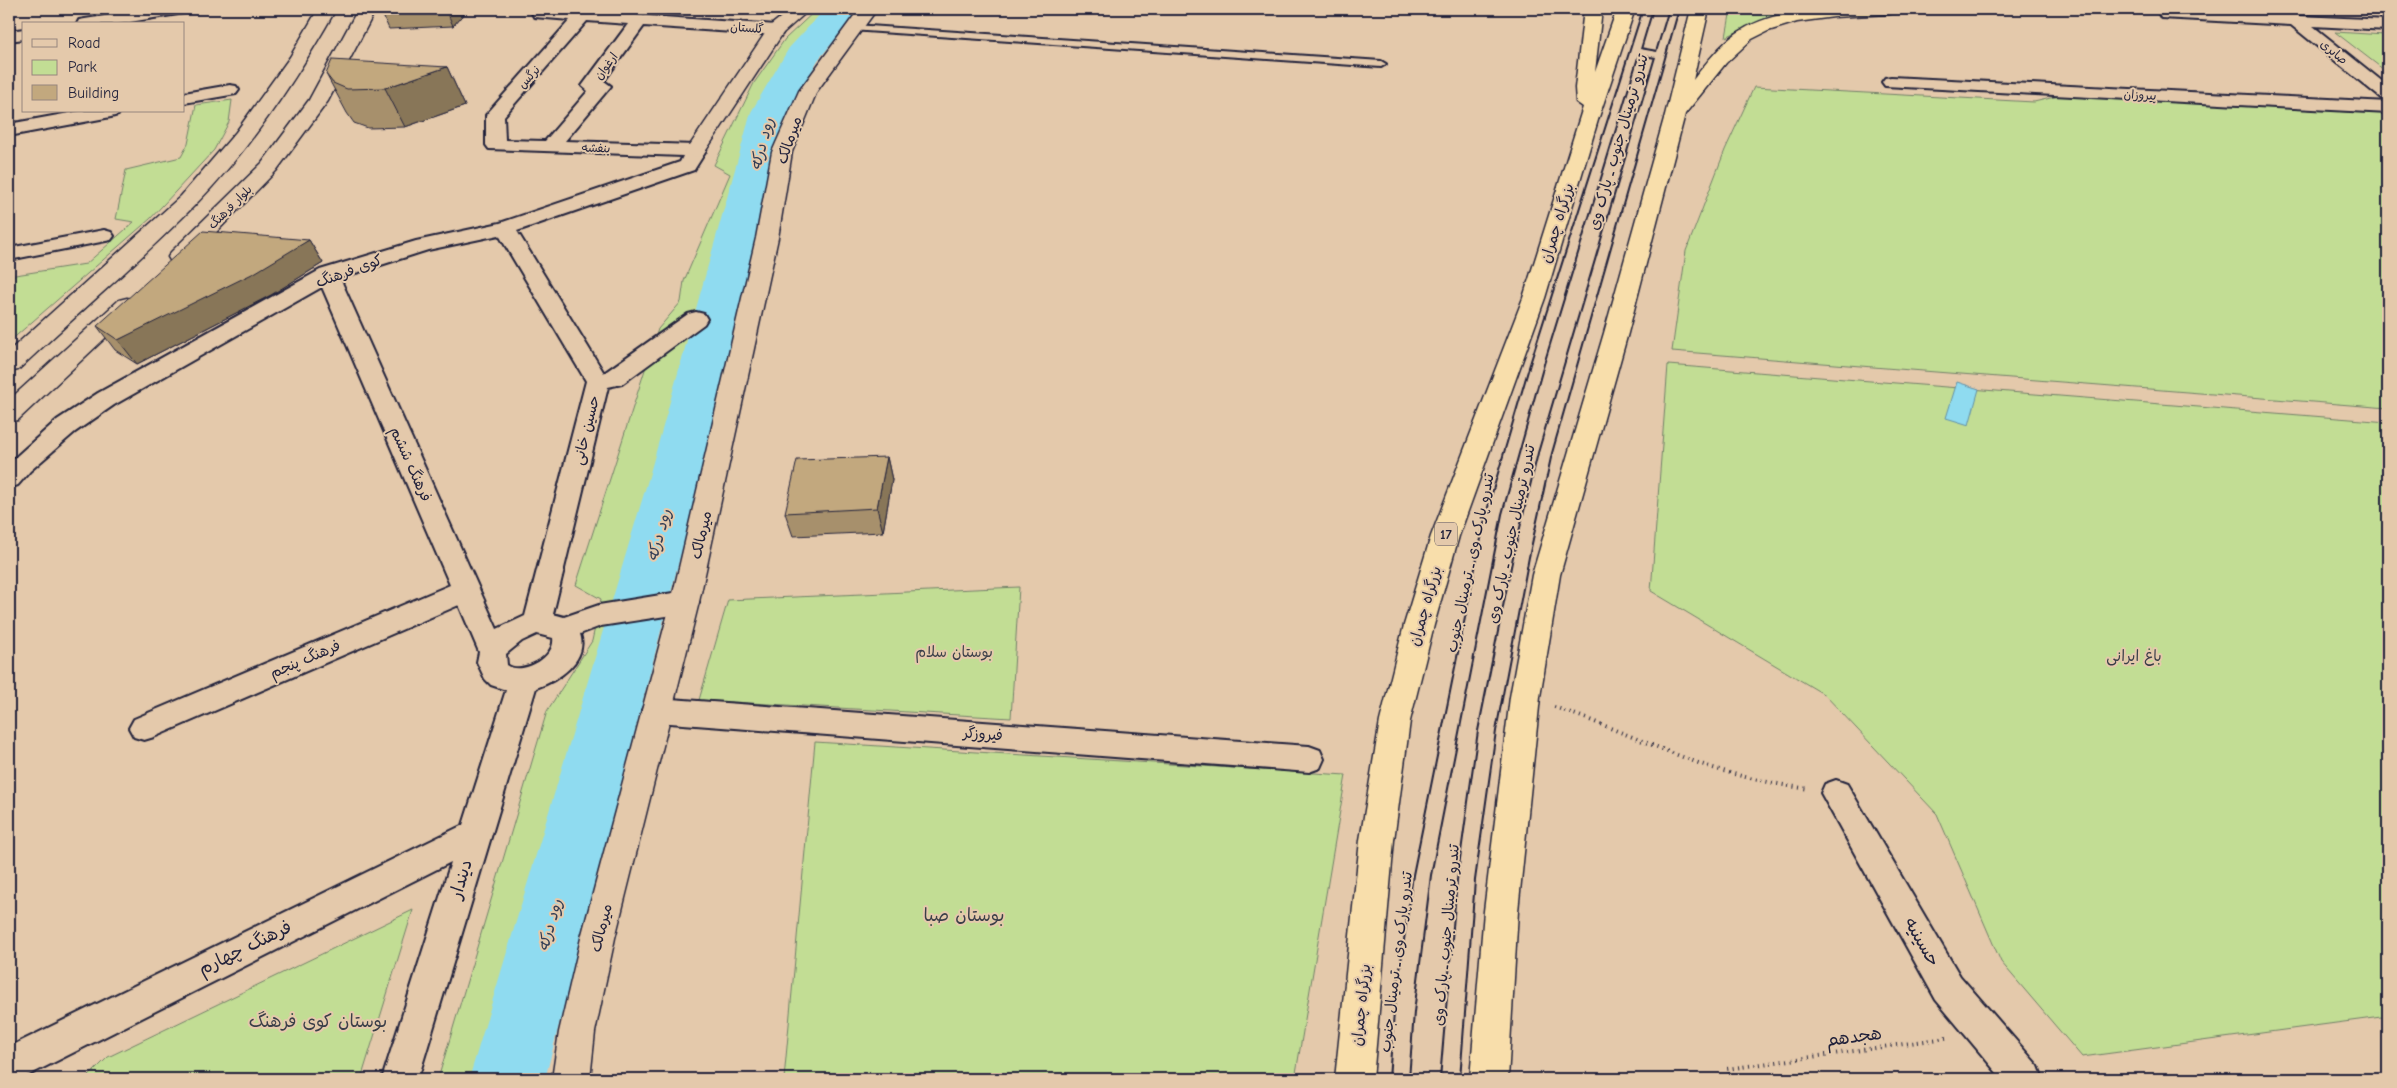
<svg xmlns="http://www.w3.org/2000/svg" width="2397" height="1088" font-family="'Comic Neue','Playpen Sans Arabic',sans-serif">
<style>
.green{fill:#c2dd94;stroke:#728068}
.water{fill:#8fdbf0;stroke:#6391a8}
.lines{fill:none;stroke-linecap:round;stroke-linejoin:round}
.river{fill:#8fdbf0;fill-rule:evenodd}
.lane-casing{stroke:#22223b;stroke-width:4}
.street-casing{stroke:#22223b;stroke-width:4}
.secondary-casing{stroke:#22223b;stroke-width:3}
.highway-casing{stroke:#22223b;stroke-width:3}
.path{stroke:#22223b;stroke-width:4;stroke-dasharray:1 4.5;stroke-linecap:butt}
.lane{fill:#e4c9ab;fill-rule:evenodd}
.street{fill:#e4c9ab;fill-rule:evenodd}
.secondary{fill:#e4c9ab;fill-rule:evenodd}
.highway{fill:#f8deab;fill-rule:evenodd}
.wall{fill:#a7906c;stroke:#22223b}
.shaded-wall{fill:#887658;stroke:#22223b}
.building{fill:#c2a87e;stroke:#22223b}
.labels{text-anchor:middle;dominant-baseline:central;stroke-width:4;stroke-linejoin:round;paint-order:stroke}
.far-street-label{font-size:12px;fill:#22223b;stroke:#e4c9ab}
.shield{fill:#e4c9ab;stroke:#5c545d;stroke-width:1}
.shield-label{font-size:14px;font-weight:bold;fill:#22223b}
.street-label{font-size:15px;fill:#22223b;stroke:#e4c9ab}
.park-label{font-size:15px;fill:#3a3e48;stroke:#e4c9ab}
.water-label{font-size:16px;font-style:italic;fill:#323e56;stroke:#e4c9ab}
.near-street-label{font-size:18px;fill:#22223b;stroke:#e4c9ab}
.near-park-label{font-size:18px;fill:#3a3e48;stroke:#e4c9ab}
</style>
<rect width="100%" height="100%" fill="#e4c9ab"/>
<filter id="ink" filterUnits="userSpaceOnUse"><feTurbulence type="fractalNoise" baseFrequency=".02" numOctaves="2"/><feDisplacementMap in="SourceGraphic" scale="10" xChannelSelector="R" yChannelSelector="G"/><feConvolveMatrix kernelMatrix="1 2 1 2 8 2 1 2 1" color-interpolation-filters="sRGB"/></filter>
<g filter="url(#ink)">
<g class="green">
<path d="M817,9h16l-61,76 -59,189 -91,305 -134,500h-50l109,-368 45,-70 9,-42 -25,-14 82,-256 23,-27 3,-21 46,-107 -16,-9 40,-82 31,-44z"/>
<path d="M1731,9h82l-43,7 -44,21z"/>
<path d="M2335,32l50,3 3,4v34z"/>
<path d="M1754,87l280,15 25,-6 329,18v294l-716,-57 14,-100 39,-101z"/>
<path d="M232,100l-3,22 -15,28 -64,69 -141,123v-66l77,-12 48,-42 -18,-3 10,-49 55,-13 7,-13 8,-39z"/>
<path d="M1668,365l720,57v598l-7,-3 -299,40 -81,-95 -64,-148 -112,-119 -174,-104z"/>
<path d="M1019,587l-8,131 -312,-18 29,-100z"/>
<path d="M815,742l531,33 -51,304h-511z"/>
<path d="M413,910l-52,169h-275l22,-22z"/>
</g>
<path class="water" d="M1957,382l22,7 -10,36 -23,-7z"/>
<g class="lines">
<path class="river" d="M825,9h36l-43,51 -29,52 -89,368 -155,599h-76l179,-599 103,-368 38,-64z"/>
<g class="lane-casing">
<g id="lane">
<path d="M1644,9h8l-12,40 17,3 13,-43h8l-127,444 -23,104 -33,174 -21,149 -15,199h-18l17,-199 21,-149 35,-174 25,-104 117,-396 -18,-3 -95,310 -42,150 -71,361 -17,137 -5,67h-18l5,-67 19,-137 73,-361 44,-150z"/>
<path d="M854,25l527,36 5,3 -5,3 -530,-37 -1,-2z"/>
</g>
</g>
<g class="street-casing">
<g id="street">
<path d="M149,9h37l-2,4 -66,11h-41l2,-4 6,-1z"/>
<path d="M534,9h16l226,16 6,1 2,4 -2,4 -6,1 -132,-9 -40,55 7,5 -46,55 131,4 7,2 3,4 -12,19 -177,61 87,142 84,-59 8,-2 8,2 3,5 -3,5 -82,60 -14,3 -55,227 11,3 35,-12 86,-14 10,4 4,7 -4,7 -10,4 -84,13 -21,8c9,27 -23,47 -44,54l-118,391h-36l69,-217 -422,213 -12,4 -8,-2v-30l454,-222 43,-135 -15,-5 -6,-6 -8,-17 2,-10 -20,-47 -305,132 -10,3 -10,-3 -5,-9 5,-9 316,-134 -128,-298 -208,118 -39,27 -45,39 -12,14 -9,3v-25l48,-43 41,-27 222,-123 96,-29 84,-18 180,-61 3,-6 -194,-7 -3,-4v-30l84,-95 -36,-3 -2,-4zM587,21l41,3 -46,62 6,5 -43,50 -40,-1 -1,-24zM499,235l87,146 -61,235 -28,13 -157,-351 88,-28zM537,634l16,4c3,19 -31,38 -46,27l-1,-11 16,-13z"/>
<path d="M2167,9l117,6 7,-3 9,4 88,4v10l-75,-4 75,60v14l-6,-1 -91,-74 -130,-7 -2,-4 2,-4z"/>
<path d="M24,29v10l-15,2v-10z"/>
<path d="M1891,77l497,25v11l-503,-27 -3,-4 3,-4z"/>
<path d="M230,85l6,1 3,4 -3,4 -52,9v-10z"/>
<path d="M80,111h40l-2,4 -7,2 -102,19v-12z"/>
<path d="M104,230l7,2 3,4 -3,4 -102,20v-12z"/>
<path d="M657,698l652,48 11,4 4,9 -4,9 -11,4 -652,-50 -10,-3 -5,-9 5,-9z"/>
<path d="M1836,780l11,4 113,192 78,90 5,13h-41l-66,-79 -115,-207 4,-9z"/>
</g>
</g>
<g class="secondary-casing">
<g id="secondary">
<path d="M318,9h18c-39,69 -85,139 -141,196 -56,57 -119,110 -177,165l-9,2v-21l172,-155 55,-64 54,-75z"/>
<path d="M358,9h18l-48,92 -52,70 -89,91 -8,2 -8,-2 -3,-5 3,-5 91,-89 47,-63z"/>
<path d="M791,9h19l-27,24 -80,122 -7,2 -7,-2 -3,-4 84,-125z"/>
<path d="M859,9h18l-60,82 -25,61 -14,86 -79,364 -84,336 -20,94 -5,47h-38l7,-47 22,-94 90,-336 85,-364 16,-86 27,-61z"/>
<path d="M127,298l8,2 3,5 -3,5 -117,110 -9,2v-22l110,-100z"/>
</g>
</g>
<g class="highway-casing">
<g id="highway">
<path d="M1584,9h18l-7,63 22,-63h18l-37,111 -53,178 -86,238 -25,89 -24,96 -16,119 -21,239h-38l25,-239 20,-119 24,-96 27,-89 92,-238 60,-191 -7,-5 -1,-14z"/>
<path d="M1691,9h18l-16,71c13,-17 27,-35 44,-47 42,-28 112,-27 161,-24l-3,4 -6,1 -55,3 -37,5 -29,9 -16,8 -26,24 -41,51 -57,219 -68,242 -20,122 -22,214 -10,168h-38l14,-168 26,-214 22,-122 72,-242 61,-218z"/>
</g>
</g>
<g class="path">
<path d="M1554,707c50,17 98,39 147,57 35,12 72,20 108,25"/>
<path d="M1731,1079l-4,-10 219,-31"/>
</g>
<use href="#lane" class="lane"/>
<use href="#street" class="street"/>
<use href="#secondary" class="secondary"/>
<use href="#highway" class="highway"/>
</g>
<g class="wall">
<path d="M380,9h88l-15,17 -64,3z"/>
<path d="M447,67l18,39 -60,21 -37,1 -14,-5 -7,-10 -21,-39z"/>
<path d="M309,240l14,23 -52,32 -134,69 -22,-14 -18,-24z"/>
<path d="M887,457l5,23 -9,52 -90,4 -8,-23z"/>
</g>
<g class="shaded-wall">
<path d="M446,9h22l-15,17z"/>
<path d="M447,67l18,39 -60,21 -20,-39z"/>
<path d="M309,240l14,23 -52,32 -134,69 -19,-24z"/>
<path d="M887,457l5,23 -9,52 -6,-24z"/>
</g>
<g class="building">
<path d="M332,60l115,7 -62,21 -38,1 -14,-6 -7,-9z"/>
<path d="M203,231l106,9 -53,32 -138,68 -21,-14z"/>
<path d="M887,457l-10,51 -92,5 12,-53z"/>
</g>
</g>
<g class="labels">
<g class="far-street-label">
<text transform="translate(747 28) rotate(4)">گلستان</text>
<text transform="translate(2334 52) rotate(39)">صابری</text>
<text transform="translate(606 66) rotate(-53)">ارغوان</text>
<text transform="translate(529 77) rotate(-48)">نرگس</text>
<text transform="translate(2140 95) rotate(3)">پیروزان</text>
<text transform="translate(596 148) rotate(2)">بنفشه</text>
<text transform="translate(230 207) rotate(-45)">بلوار فرهنگ</text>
</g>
<rect class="shield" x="1435" y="522.5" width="22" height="23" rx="4"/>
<g class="shield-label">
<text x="1446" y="534">17</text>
</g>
<g class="street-label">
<text transform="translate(789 140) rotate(-71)">میرمالک</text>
<text transform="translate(1618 142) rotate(-74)">تندرو ترمینال جنوب ـ پارک وی</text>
<text transform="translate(1557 223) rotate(-73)">بزرگراه چمران</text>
<text transform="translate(349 271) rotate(-20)">کوی فرهنگ</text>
<text transform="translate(586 430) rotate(-76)">حسین خانی</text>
<text transform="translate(411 464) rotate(66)">فرهنگ ششم</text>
<text transform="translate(1511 534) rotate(-78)">تندرو ترمینال جنوب ـ پارک وی</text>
<text transform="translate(701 535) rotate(-77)">میرمالک</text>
<text transform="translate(1470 563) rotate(-78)">تندرو پارک وی ـ ترمینال جنوب</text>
<text transform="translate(1425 606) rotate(-74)">بزرگراه چمران</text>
<text transform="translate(305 659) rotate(-23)">فرهنگ پنجم</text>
<text transform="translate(983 734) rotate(4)">فیروزگر</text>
<text transform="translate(601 928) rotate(-76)">میرمالک</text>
<text transform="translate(1446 935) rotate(-85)">تندرو ترمینال جنوب ـ پارک وی</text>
<text transform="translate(1396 962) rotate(-83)">تندرو پارک وی ـ ترمینال جنوب</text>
<text transform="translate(1361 1005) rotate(-84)">بزرگراه چمران</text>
</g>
<g class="park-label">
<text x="954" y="652">بوستان سلام</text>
<text x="2134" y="656">باغ ایرانی</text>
</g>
<g class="water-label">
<text transform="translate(762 144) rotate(-75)">رود درکه</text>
<text transform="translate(659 535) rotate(-74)">رود درکه</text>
<text transform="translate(550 925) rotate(-74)">رود درکه</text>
</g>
<g class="near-street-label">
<text transform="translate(461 879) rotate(-73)">دیندار</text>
<text transform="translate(1922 942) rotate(60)">حسینیه</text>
<text transform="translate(245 948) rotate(-26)">فرهنگ چهارم</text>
<text transform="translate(1854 1037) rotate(-8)">هجدهم</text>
</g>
<g class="near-park-label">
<text x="964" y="915">بوستان صبا</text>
<text x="318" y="1021">بوستان کوی فرهنگ</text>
</g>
</g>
<rect width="2397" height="1088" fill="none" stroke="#e4c9ab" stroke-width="30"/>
<rect x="15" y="15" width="2367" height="1058" fill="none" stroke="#22223b" stroke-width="2" filter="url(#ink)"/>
<rect x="22" y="22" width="162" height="90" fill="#e4c9ab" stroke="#96867e"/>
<rect x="32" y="39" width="25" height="8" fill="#e4c9ab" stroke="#96867e"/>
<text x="68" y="48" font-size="15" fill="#22223b">Road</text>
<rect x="32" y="60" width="25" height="15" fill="#c2dd94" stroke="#96867e"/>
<text x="68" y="72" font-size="15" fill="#22223b">Park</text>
<rect x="32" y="85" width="25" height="15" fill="#c2a87e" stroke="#96867e"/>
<text x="68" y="98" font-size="15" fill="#22223b">Building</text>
</svg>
